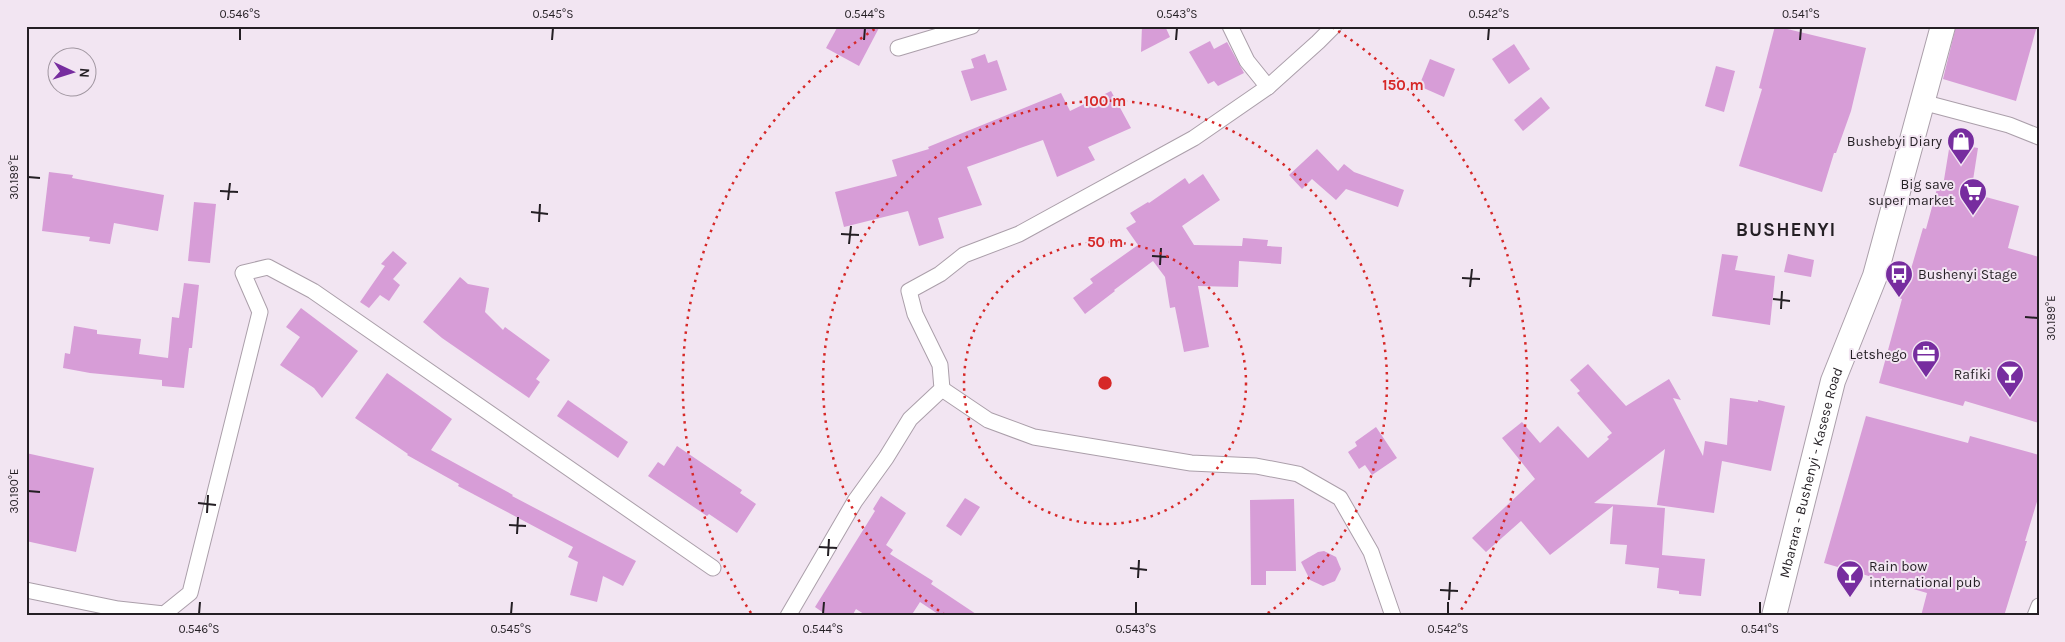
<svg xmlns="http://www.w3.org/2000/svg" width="2065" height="642" font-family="Karla,sans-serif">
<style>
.building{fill:#d79dd7}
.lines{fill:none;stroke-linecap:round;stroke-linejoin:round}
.minor-casing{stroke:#ab9faa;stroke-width:17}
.primary-casing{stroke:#ab9faa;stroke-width:26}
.minor{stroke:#fff;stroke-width:15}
.primary{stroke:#fff;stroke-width:24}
.ticks{fill:none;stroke:#241f24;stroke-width:2}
.ring{fill:none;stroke:#d62828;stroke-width:2.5;stroke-dasharray:2.5 5}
.labels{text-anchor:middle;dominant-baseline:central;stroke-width:4;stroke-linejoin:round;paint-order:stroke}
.poi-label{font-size:14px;fill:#241f24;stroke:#f2e5f2;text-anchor:end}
.street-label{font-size:14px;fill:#241f24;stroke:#f2e5f2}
.district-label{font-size:19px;font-weight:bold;letter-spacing:1px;fill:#241f24;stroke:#f2e5f2}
.centre{fill:#d62828;stroke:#f2e5f2;stroke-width:2.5}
.ring-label{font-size:15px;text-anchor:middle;font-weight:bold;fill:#d62828;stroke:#f2e5f2;stroke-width:4;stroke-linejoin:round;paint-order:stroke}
.neatline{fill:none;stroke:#241f24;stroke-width:2}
.ticks-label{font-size:12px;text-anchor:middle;fill:#241f24}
</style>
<rect width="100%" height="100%" fill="#f2e5f2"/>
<g class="building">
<path d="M838,26h42l-21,40 -33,-18z"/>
<path d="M1142,26h23l5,11 -29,15z"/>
<path d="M1775,26l91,22 -15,63 -15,42h-2l-12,39 -83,-26 23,-77 -3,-1z"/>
<path d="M1956,26h81l-21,75 -73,-22z"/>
<path d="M1210,41l4,8 13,-7 17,31 -26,13 -4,-5 -6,3 -19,-32z"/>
<path d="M1514,44l16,25 -21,15 -17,-25z"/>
<path d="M985,54l3,9 9,-3 10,30 -36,11 -10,-30 13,-3 -3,-9z"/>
<path d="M1430,59l25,10 -11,28 -25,-11z"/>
<path d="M1716,66l19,5 -11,41 -19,-6z"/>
<path d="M1111,91l20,37 -43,19 7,13 -38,17 -14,-37 -76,27 15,38 -44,13 6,20 -25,8 -11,-35 -64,16 -9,-35 62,-16 -5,-16 37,-11 -1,-2 133,-54 9,18z"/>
<path d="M1541,97l9,11 -27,23 -9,-11z"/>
<path d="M1950,143l28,5 -7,45 48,13 -11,42 31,9v166l-74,-22 -2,5 -84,-23 23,-84 -3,-1 9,-30 3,1 12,-41 3,1 12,-44 5,1z"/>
<path d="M1317,149l21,22 6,-7 10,8 50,18 -6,17 -52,-18 -10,11 -24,-21 -10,10 -13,-14z"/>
<path d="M49,172l24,3 -1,3 92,17 -6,36 -44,-8 -4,21 -21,-3 1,-4 -48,-6z"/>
<path d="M1203,174l17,26 -38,26 12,19 48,1 1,-8 25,2 -1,6 15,1 -1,17 -42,-3 -1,26 -40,-1 11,61 -25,5 -9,-45 -5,1 -5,-31 -12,-16 -39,29 1,1 -30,23 -12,-16 20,-15 -3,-4 48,-34 -12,-17 10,-6 -6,-9 18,-11 1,1 36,-25 4,6z"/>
<path d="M194,202l22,2 -6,59 -22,-2z"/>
<path d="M393,251l14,12 -14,16 7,6 -11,16 -9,-6 -11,13 -9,-6 25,-36 -4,-2z"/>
<path d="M1722,254l16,2 -3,14 40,6 -5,49 -58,-9z"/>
<path d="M1788,254l26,6 -3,17 -27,-5z"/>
<path d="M460,277l8,7 21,4 -4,24 18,18 2,-3 45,33 -14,19 4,3 -11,16 -87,-60 -19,-16z"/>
<path d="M184,283l15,2 -7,63h-3l-5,40 -22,-2v-6l-72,-7 -27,-5 2,-15 5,1 4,-28 23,4v4l44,5 -2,15 29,4 4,-41 7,1z"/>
<path d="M301,308l57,43 -36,47 -8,-10 -34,-23 20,-28 -14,-10z"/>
<path d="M1588,364l38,42 43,-27 12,21 -8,-2 30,58 2,-15 22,4 3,-47 28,4v-2l27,6 -14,65 -49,-10 -8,52 -57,-8 8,-56 -71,54 71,5 -3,47 43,4 -4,37 -22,-2v-3l-22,-3 2,-20 -34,-4 2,-19 -17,-1 3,-38 -63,49 -29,-34 -35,31 -14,-14 63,-59 -33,-41 20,-16 18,21 18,-17 30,32 21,-19 -2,-2 5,-4 -35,-40 3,-2 -10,-11z"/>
<path d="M387,373l65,46 -21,31 82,45 -1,1 124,65 -13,25 -20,-10 -6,26 -27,-7 8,-33 -10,-5 5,-10 -115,-61 1,-2 -52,-29 1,-1 -53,-36z"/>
<path d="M568,400l60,42 -10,16 -61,-42z"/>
<path d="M1866,416l102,27 2,-7 69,19v40l-14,46h2l-23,75h-83l6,-23 -103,-30z"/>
<path d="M1376,427l21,31 -25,17 -7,-10 -6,4 -11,-17 9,-6 -2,-4z"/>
<path d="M677,446l65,44 -2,3 16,11 -19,29 -28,-19 -2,2 -59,-40 10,-14 6,4z"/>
<path d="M26,453l68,15 -18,84 -50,-11z"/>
<path d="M881,496l25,17 -20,32 7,5 -3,4 43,27 -2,3 48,32h-38l-21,-14 -9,14h-44l-11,-7 -4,7h-24l-13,-9 60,-96 -2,-2z"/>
<path d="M965,498l15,9 -19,29 -15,-10z"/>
<path d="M1294,499l2,72h-30v14h-15l-1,-85z"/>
<path d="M1324,551l12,6 5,12 -6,12 -12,5 -13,-6 -9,-18 17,-10z"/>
</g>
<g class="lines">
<g class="minor-casing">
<g id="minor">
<path d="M1230,26l17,35 21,26"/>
<path d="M898,48l74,-22"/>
<path d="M1922,102l87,23 30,12"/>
<path d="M942,389l46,31 46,17 157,26 65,3 42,8 42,24 31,54 22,64"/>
<path d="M26,590l92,19 46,5 26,-21 70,-281 -17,-39 25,-6 45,24 400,277"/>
<path d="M788,616l67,-115 31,-43 24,-39 32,-30 -2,-24 -25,-51 -6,-23 31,-17 24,-19 55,-21 175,-96 74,-51 50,-45 16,-16"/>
<path d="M2035,616l4,-10"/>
</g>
</g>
<g class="primary-casing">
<g id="primary">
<path id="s1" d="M1774,616l59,-235 42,-105 68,-250"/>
</g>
</g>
<use href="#minor" class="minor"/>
<use href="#primary" class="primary"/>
</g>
<path class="ticks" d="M240,40v-12M552,40l1,-12M864,40l1,-12M1176,40l1,-12M1488,40l1,-12M1800,40l1,-12M28,177l12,1M220,191l18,1M228,200l2,-17M531,212l17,2M539,222l1,-18M841,234l18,1M849,244l2,-18M1152,256l17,1M1160,265l1,-17M1462,278l18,1M1470,287l2,-18M1773,299l17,2M1781,309l1,-18M2025,317l13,1M28,491l12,1M198,503l18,2M207,513l1,-18M509,525l17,1M517,534l1,-17M819,547l18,1M828,556l1,-17M1130,568l17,2M1138,578l1,-18M1440,590l18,1M1449,600l1,-18M199,614l1,-12M511,614l1,-12M823,614l1,-12M1136,614v-12M1448,614v-12M1760,614v-12"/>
<g class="ring">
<circle cx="1105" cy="383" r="141"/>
<path d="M945 615A282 282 0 1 1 1265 615"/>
<path d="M751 613A422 422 0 0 1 878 27M1332 27A422 422 0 0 1 1459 613"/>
</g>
<defs>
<g id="shop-pin" transform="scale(1.4375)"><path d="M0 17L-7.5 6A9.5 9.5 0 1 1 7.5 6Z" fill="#772d9f" stroke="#f2e5f2"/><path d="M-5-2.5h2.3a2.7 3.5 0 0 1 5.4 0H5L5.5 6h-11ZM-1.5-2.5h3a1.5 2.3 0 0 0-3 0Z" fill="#fff"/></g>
<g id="supermarket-pin" transform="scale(1.4375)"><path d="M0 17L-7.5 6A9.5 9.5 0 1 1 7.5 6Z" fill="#772d9f" stroke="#f2e5f2"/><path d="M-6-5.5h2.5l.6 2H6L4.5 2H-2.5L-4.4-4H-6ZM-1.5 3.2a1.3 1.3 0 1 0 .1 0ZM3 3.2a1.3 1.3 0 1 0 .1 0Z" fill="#fff"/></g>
<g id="bus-pin" transform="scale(1.4375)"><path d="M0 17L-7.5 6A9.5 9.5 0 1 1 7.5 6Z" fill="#772d9f" stroke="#f2e5f2"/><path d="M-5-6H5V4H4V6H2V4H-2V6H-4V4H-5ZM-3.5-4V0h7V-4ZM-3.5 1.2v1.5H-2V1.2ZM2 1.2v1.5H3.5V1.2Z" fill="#fff"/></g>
<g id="office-pin" transform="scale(1.4375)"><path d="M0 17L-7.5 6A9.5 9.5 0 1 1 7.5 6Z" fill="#772d9f" stroke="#f2e5f2"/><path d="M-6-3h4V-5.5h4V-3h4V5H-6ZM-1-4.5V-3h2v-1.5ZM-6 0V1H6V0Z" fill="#fff"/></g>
<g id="bar-pin" transform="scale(1.4375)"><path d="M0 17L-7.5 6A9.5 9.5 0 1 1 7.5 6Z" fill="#772d9f" stroke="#f2e5f2"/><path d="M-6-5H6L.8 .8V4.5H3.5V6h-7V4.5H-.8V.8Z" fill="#fff"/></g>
</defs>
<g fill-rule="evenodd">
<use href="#shop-pin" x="1961" y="141"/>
<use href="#supermarket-pin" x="1973" y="192"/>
<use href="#bus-pin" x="1899" y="274"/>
<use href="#office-pin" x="1926" y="354"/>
<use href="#bar-pin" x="2010" y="374"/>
<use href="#bar-pin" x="1850" y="574"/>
</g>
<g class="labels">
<g class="poi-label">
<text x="1942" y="141">Bushebyi Diary</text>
<text x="1954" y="184">Big save<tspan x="1954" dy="16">super market</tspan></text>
<text x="1918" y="274" text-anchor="start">Bushenyi Stage</text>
<text x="1907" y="354">Letshego</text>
<text x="1991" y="374">Rafiki</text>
<text x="1869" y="566" text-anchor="start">Rain bow<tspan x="1869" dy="16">international pub</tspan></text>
</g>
<g class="street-label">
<text stroke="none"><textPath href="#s1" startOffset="148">Mbarara - Bushenyi - Kasese Road</textPath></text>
</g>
<g class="district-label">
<text x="1786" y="230">BUSHENYI</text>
</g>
</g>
<circle cx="1105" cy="383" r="8" class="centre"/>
<g class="ring-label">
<text x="1403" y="90">150 m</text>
<text x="1105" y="106">100 m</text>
<text x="1105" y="247">50 m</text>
</g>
<rect width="2065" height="642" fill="none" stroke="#f2e5f2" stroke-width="55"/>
<g transform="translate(72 72) rotate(94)"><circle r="24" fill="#f2e5f2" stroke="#a096a0"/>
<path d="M0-4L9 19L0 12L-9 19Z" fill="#772d9f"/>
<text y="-8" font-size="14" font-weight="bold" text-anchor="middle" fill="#241f24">N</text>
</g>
<rect x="28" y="28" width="2010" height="586" class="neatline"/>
<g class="ticks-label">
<text x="240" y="18">0.546°S</text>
<text x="553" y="18">0.545°S</text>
<text x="865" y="18">0.544°S</text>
<text x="1177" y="18">0.543°S</text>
<text x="1489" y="18">0.542°S</text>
<text x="1801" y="18">0.541°S</text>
<text transform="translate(14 177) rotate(-90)" y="4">30.189°E</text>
<text transform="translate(2051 318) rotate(-90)" y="4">30.189°E</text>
<text transform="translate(14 491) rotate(-90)" y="4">30.190°E</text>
<text x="199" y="633">0.546°S</text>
<text x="511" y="633">0.545°S</text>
<text x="823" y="633">0.544°S</text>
<text x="1136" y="633">0.543°S</text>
<text x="1448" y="633">0.542°S</text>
<text x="1760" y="633">0.541°S</text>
</g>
</svg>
